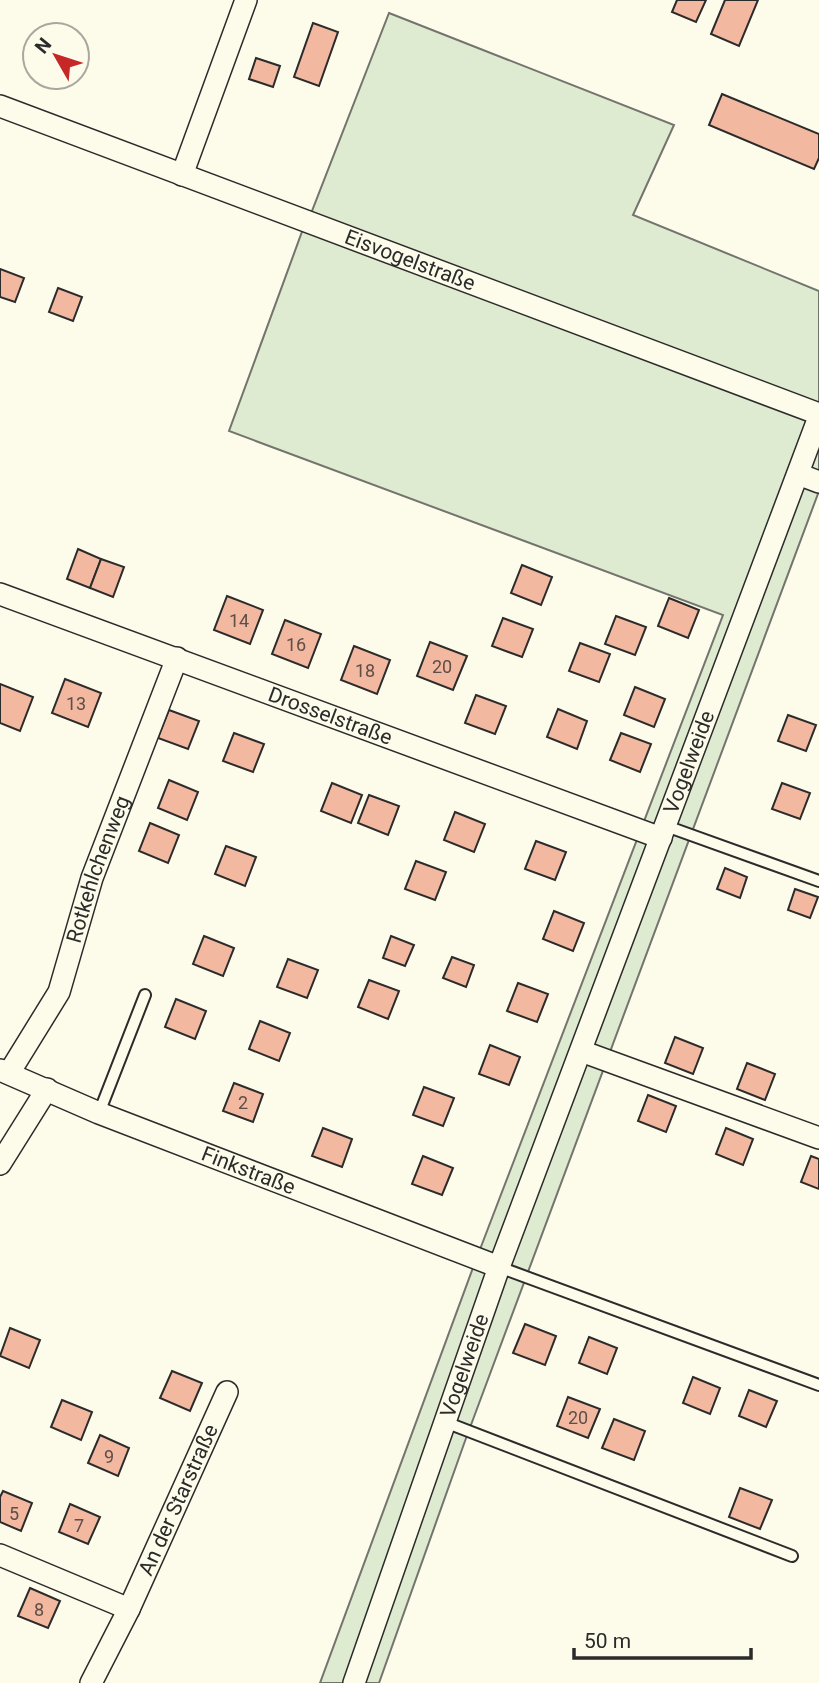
<svg xmlns="http://www.w3.org/2000/svg" width="819" height="1683" font-family="Roboto,sans-serif">
<style>
.green{fill:#deebd1;stroke:#74746e;stroke-width:2}
.building{fill:#f2b8a0;stroke:#2b2b2b;stroke-width:2}
.lines{fill:none;stroke-linecap:round;stroke-linejoin:round}
.lane-casing{stroke:#2b2b2b;stroke-width:14}
.street-casing{stroke:#2b2b2b;stroke-width:24}
.lane{stroke:#fdfbea;stroke-width:10}
.street{stroke:#fdfbea;stroke-width:21}
.labels{text-anchor:middle;dominant-baseline:central;stroke-width:5;stroke-linejoin:round;paint-order:stroke}
.number-label{font-size:18px;fill:#5d4e48}
.street-label{font-size:21px;fill:#2b2b2b;stroke:#fdfbea}
</style>
<rect width="100%" height="100%" fill="#fdfbea"/>
<path class="green" d="M389,13l285,112 -41,90 186,76v200l-354,950 -86,242h-59l154,-418 249,-650 -494,-184 74,-202 7,-13z"/>
<g class="building">
<path d="M677,0h29l-10,22 -24,-10z"/>
<path d="M725,0h33l-19,46 -28,-12z"/>
<path d="M313,23l25,9 -19,54 -25,-9z"/>
<path d="M256,58l24,8 -7,21 -24,-8z"/>
<path d="M722,94l97,40v24l-5,11 -105,-44z"/>
<path d="M0,269l24,9 -9,24 -15,-5z"/>
<path d="M58,288l24,9 -9,24 -24,-9z"/>
<path d="M78,549l23,10 -11,29 -23,-9z"/>
<path d="M101,559l23,8 -11,30 -23,-9z"/>
<path d="M522,565l30,12 -11,28 -30,-12z"/>
<path d="M227,596l36,14 -13,34 -36,-14z"/>
<path d="M669,598l30,12 -11,28 -30,-12z"/>
<path d="M616,616l30,11 -11,28 -30,-11z"/>
<path d="M503,618l30,11 -11,28 -30,-11z"/>
<path d="M285,620l36,14 -13,34 -36,-14z"/>
<path d="M430,642l37,14 -14,34 -36,-14z"/>
<path d="M580,643l30,11 -11,28 -30,-11z"/>
<path d="M354,646l36,14 -13,34 -36,-14z"/>
<path d="M65,679l36,14 -13,34 -36,-14z"/>
<path d="M0,684l33,13 -13,34 -20,-8z"/>
<path d="M635,687l30,12 -11,28 -30,-12z"/>
<path d="M476,695l30,11 -11,28 -30,-11z"/>
<path d="M558,709l29,12 -10,28 -30,-12z"/>
<path d="M169,710l30,11 -11,28 -30,-11z"/>
<path d="M788,715l28,10 -10,26 -28,-10z"/>
<path d="M234,733l30,11 -11,28 -30,-11z"/>
<path d="M621,733l30,11 -11,28 -30,-12z"/>
<path d="M169,780l29,12 -11,28 -29,-12z"/>
<path d="M332,783l30,12 -11,28 -30,-12z"/>
<path d="M782,783l28,10 -10,26 -28,-10z"/>
<path d="M369,795l30,11 -11,29 -30,-12z"/>
<path d="M455,812l30,12 -11,28 -30,-12z"/>
<path d="M150,823l29,12 -11,28 -29,-12z"/>
<path d="M536,841l30,11 -11,28 -30,-11z"/>
<path d="M226,846l30,11 -11,29 -30,-12z"/>
<path d="M416,861l30,11 -11,28 -30,-11z"/>
<path d="M725,868l22,9 -7,21 -23,-9z"/>
<path d="M795,889l23,8 -8,21 -22,-8z"/>
<path d="M554,911l30,12 -11,28 -30,-12z"/>
<path d="M204,936l30,12 -11,28 -30,-12z"/>
<path d="M391,936l23,9 -9,21 -22,-8z"/>
<path d="M452,957l22,8 -8,22 -23,-9z"/>
<path d="M288,959l30,11 -11,28 -30,-11z"/>
<path d="M369,980l30,11 -11,28 -30,-12z"/>
<path d="M518,983l30,11 -11,28 -30,-11z"/>
<path d="M176,999l30,12 -11,28 -30,-12z"/>
<path d="M260,1021l30,12 -11,28 -30,-12z"/>
<path d="M675,1037l28,11 -10,26 -28,-11z"/>
<path d="M490,1045l30,12 -11,28 -30,-11z"/>
<path d="M747,1063l28,11 -10,26 -28,-11z"/>
<path d="M234,1083l29,11 -10,28 -30,-11z"/>
<path d="M424,1087l30,11 -11,28 -30,-11z"/>
<path d="M648,1095l28,11 -10,26 -28,-11z"/>
<path d="M323,1128l29,11 -10,28 -30,-11z"/>
<path d="M726,1128l27,11 -10,26 -27,-11z"/>
<path d="M423,1156l30,12 -11,27 -30,-11z"/>
<path d="M811,1156l8,3v30l-18,-7z"/>
<path d="M525,1324l31,12 -11,29 -32,-12z"/>
<path d="M10,1328l30,12 -11,28 -29,-12z"/>
<path d="M589,1337l28,11 -10,26 -28,-11z"/>
<path d="M172,1371l30,12 -12,28 -30,-13z"/>
<path d="M693,1377l27,11 -10,26 -27,-11z"/>
<path d="M749,1390l28,11 -11,26 -27,-11z"/>
<path d="M568,1397l32,12 -12,29 -31,-12z"/>
<path d="M62,1400l30,12 -11,28 -30,-13z"/>
<path d="M614,1419l31,12 -11,29 -32,-12z"/>
<path d="M100,1435l29,13 -11,28 -30,-13z"/>
<path d="M740,1488l32,12 -12,29 -31,-12z"/>
<path d="M3,1491l29,12 -11,28 -21,-9v-25z"/>
<path d="M70,1504l30,13 -12,27 -29,-12z"/>
<path d="M30,1588l30,13 -12,27 -30,-12z"/>
</g>
<g class="lines">
<g class="lane-casing">
<g id="lane">
<path d="M666,826l153,55"/>
<path d="M99,1113l46,-118"/>
<path d="M499,1267l320,118"/>
<path d="M445,1422l347,134"/>
</g>
</g>
<g class="street-casing">
<g id="street">
<path id="s1" d="M0,106l819,308"/>
<path d="M182,175l64,-175"/>
<path d="M798,474l21,8"/>
<path id="s2" d="M0,594l661,244"/>
<path d="M581,1051l238,87"/>
<path id="s3" d="M0,1070l99,43 400,154"/>
<path id="s4" d="M9,1073l50,-81 33,-114 85,-220"/>
<path d="M0,1164l47,-75"/>
<path d="M0,1555l129,54"/>
<path id="s5" d="M91,1683l38,-74 98,-217"/>
<path id="s6" d="M354,1683l145,-416 320,-850"/>
</g>
</g>
<use href="#lane" class="lane"/>
<use href="#street" class="street"/>
</g>
<g class="labels">
<g class="number-label">
<text x="239" y="620">14</text>
<text x="296" y="644">16</text>
<text x="442" y="666">20</text>
<text x="365" y="670">18</text>
<text x="76" y="703">13</text>
<text x="243" y="1102">2</text>
<text x="578" y="1417">20</text>
<text x="109" y="1456">9</text>
<text x="14" y="1513">5</text>
<text x="79" y="1525">7</text>
<text x="39" y="1609">8</text>
</g>
<g class="street-label">
<text stroke="none"><textPath href="#s1" startOffset="438">Eisvogelstraße</textPath></text>
<text stroke="none"><textPath href="#s2" startOffset="352">Drosselstraße</textPath></text>
<text stroke="none"><textPath href="#s6" startOffset="980">Vogelweide</textPath></text>
<text stroke="none"><textPath href="#s4" startOffset="224">Rotkehlchenweg</textPath></text>
<text stroke="none"><textPath href="#s3" startOffset="268">Finkstraße</textPath></text>
<text stroke="none"><textPath href="#s6" startOffset="336">Vogelweide</textPath></text>
<text stroke="none"><textPath href="#s5" startOffset="203">An der Starstraße</textPath></text>
</g>
</g>
<g transform="translate(56 56) rotate(309)"><circle r="33" fill="#fdfbea" stroke="#a9a89e" stroke-width="2"/>
<path d="M0-5L12 26L0 18L-12 26Z" fill="#c62828"/>
<text y="-10" font-size="19" font-weight="bold" text-anchor="middle" fill="#2b2b2b">N</text>
</g>
<path d="M574 1648v10h177v-10" fill="none" stroke="#2b2b2b" stroke-width="3.5"/>
<text x="584" y="1648" font-size="21" fill="#2b2b2b" stroke="#fdfbea" stroke-width="5" paint-order="stroke">50 m</text>
</svg>
